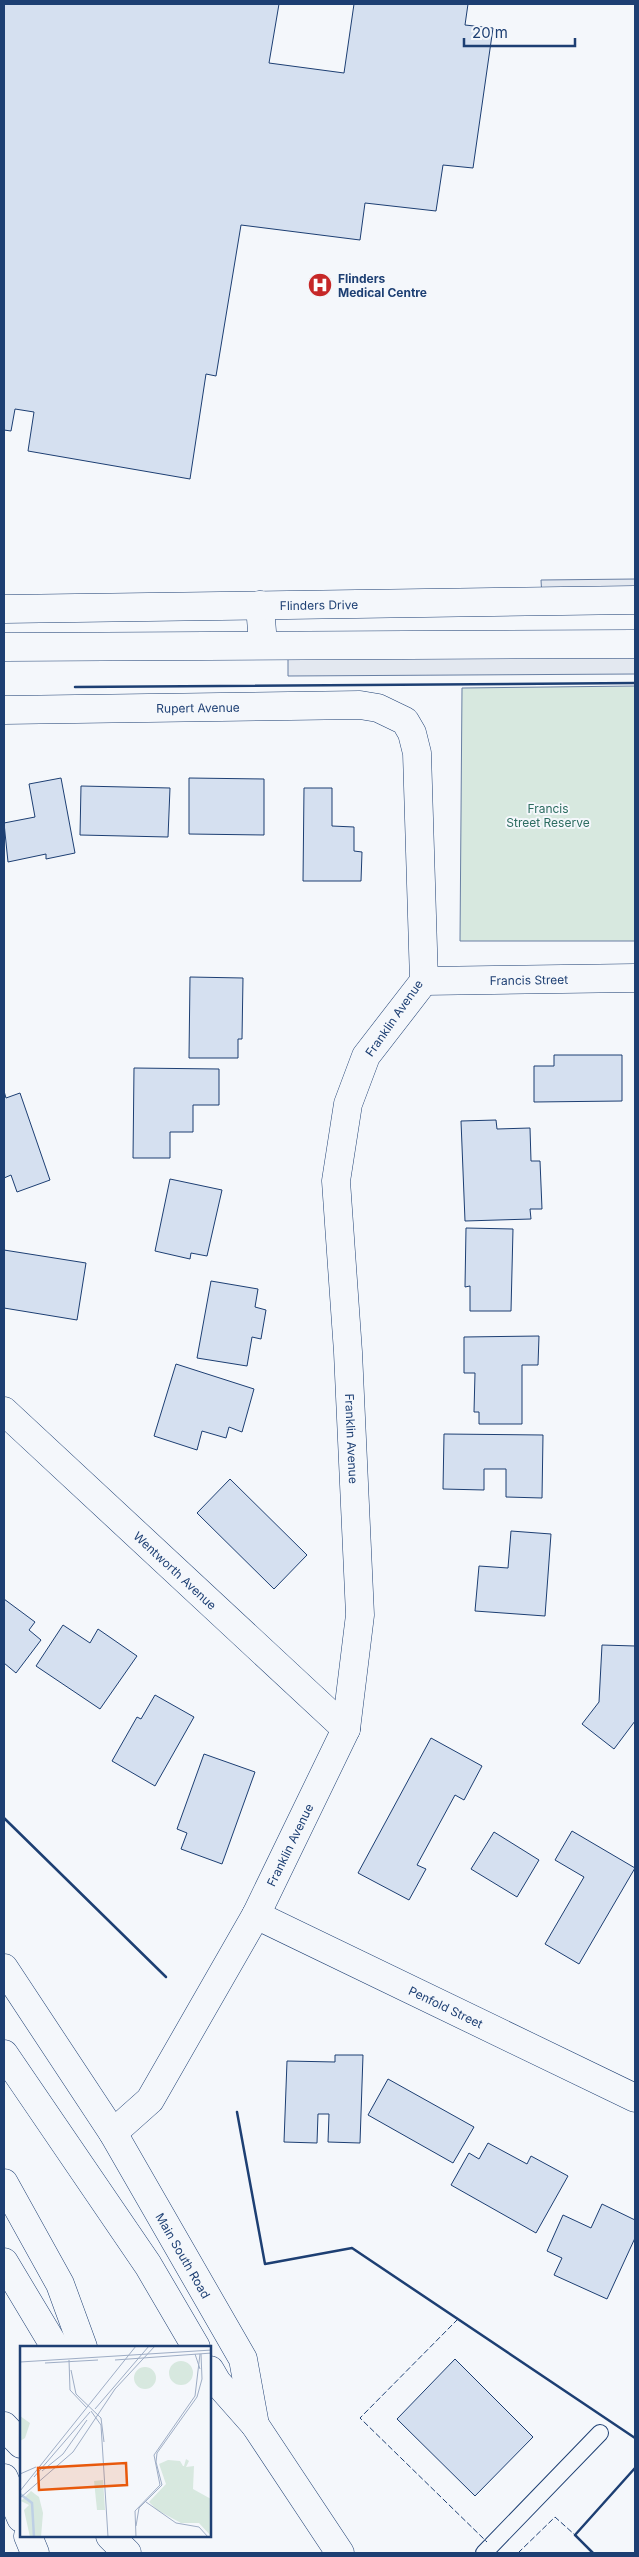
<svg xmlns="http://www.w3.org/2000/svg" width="639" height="2557" font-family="Inter,sans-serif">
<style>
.green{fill:#d7e8df;stroke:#687fa3}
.parking{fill:#e3e8f0;stroke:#687fa3}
.building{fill:#d5e0f0;stroke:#1d3f73}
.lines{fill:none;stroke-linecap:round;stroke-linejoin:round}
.service-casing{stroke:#1d3f73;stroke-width:18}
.minor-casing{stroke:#1d3f73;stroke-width:29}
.tertiary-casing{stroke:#1d3f73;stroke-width:29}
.trunk-casing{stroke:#1d3f73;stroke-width:29}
.motorway-casing{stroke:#1d3f73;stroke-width:29}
.service{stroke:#f4f7fb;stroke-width:16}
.minor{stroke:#f4f7fb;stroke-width:28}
.tertiary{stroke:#f4f7fb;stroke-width:28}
.trunk{stroke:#f4f7fb;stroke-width:28}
.motorway{stroke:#f4f7fb;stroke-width:28}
.fence{stroke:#1d3f73;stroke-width:1;stroke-dasharray:6 2.5;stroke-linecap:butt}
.wall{stroke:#1d3f73;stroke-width:2.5}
.labels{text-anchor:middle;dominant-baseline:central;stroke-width:4;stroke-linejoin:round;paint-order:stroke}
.poi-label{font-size:12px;font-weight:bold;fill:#1d3f73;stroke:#f4f7fb;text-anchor:start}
.street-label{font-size:12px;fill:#1d3f73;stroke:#f4f7fb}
.park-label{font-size:12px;fill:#2c6c60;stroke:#f4f7fb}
.inset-river{fill:none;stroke:#bed0e5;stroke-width:2.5}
.inset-road{fill:none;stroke:#9eadc5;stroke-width:1}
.view{fill:#e8590c;fill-opacity:0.15;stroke:#e8590c;stroke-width:2.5}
.inset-edge{fill:none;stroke:#1d3f73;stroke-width:2.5}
</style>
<rect width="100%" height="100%" fill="#f4f7fb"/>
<path class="green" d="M635,686v255h-175l2,-253z"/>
<g class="parking">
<path d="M635,579v17l-93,1 -1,-17z"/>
<path d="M635,655v19l-347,2v-18z"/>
</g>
<g class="building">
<path d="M4,4h275l-10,59 75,10 10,-69h114l-3,21 28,3 -20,140 -30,-3 -7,46 -71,-8 -5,37 -119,-15 -25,151 -10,-2 -16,105 -162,-28 6,-39 -19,-3 -4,22 -7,-1z"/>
<path d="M61,778l14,75 -29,6v-5l-38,8 -4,-39 31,-6 -6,-33z"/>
<path d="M189,778l75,1v56l-75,-1z"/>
<path d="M81,786l89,2 -2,49 -88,-2z"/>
<path d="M304,788h28v38l22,1v24l8,1 -1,29h-58z"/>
<path d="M190,977l53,1 -1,61h-4v19h-49z"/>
<path d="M554,1055h68v46l-88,1v-36h20z"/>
<path d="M134,1068l85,1v36h-26v27h-23v26h-37z"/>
<path d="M4,1091l2,7 14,-5 30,87 -33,12 -6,-17 -7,3z"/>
<path d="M496,1120l1,9 33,-1 1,33h9l2,48h-12l1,10 -66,2 -4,-100z"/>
<path d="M170,1179l52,11 -15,66 -16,-3 -1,6 -35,-8z"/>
<path d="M466,1228l47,1 -2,82h-41v-25l-5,1z"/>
<path d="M4,1250l82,13 -9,57 -73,-12z"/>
<path d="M211,1281l47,8 -3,18 11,3 -5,29 -9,-2 -5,29 -50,-8z"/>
<path d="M539,1336l-1,29h-16v59h-43v-12h-5l1,-39h-11v-36z"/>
<path d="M176,1364l78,25 -12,43 -13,-5 -3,11 -24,-7 -5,19 -43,-14z"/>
<path d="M444,1434l99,1 -1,63 -36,-1v-28h-22v21l-41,-1z"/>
<path d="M230,1479l77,76 -33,34 -77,-76z"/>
<path d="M511,1531l40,3 -6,82 -70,-5 4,-45 29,2z"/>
<path d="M4,1599l31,23 -6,8 12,10 -25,33 -12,-10z"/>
<path d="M63,1625l27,18 8,-14 39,27 -37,53 -64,-43z"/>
<path d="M602,1645l33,1v75l-21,28 -32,-25 17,-22z"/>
<path d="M155,1695l39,22 -39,69 -43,-25 25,-44 4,2z"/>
<path d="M431,1738l51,28 -18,34 -9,-5 -38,70 9,4 -17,31 -51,-27z"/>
<path d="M204,1754l51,18 -33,92 -41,-15 6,-16 -10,-4z"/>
<path d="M572,1831l63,37 -56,96 -34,-20 39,-67 -29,-17z"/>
<path d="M494,1832l45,28 -22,37 -46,-28z"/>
<path d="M335,2055h28l-3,88 -32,-1 1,-28h-11l-1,29 -33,-1 3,-81 48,1z"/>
<path d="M388,2079l86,48 -21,36 -85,-48z"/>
<path d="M488,2143l39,21 4,-8 37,20 -32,57 -85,-48 18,-32 10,6z"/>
<path d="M602,2204l33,16v18l-28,61 -53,-24 8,-17 -15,-7 16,-36 28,13z"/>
<path d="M455,2359l78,78 -58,59 -78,-77z"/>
</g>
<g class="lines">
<g class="service-casing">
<path id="service" d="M484,2553l116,-120"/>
</g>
<g class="minor-casing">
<g id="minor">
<path d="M260,605l3,40"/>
<path id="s1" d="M4,710l356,-5 18,3 27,13 7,12 5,20 7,228 -58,75 -18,48 -12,77 12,171 12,263 -14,114 -90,186 -106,185 -37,33"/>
<path id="s2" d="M424,981l211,-3"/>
<path id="s3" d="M4,1411l342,318"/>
<path id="s4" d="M256,1915l379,183"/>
</g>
</g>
<g class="tertiary-casing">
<g id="tertiary">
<path id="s5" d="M4,609l631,-9"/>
<path d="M4,647l631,-3"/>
</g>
</g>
<g class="trunk-casing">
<g id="trunk">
<path id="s6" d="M4,1968l109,165 130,226 12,66 85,128"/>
</g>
</g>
<g class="motorway-casing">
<g id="motorway">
<path d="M4,2054l144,211 48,82"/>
<path d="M4,2183l56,101 23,63"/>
<path d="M4,2262l51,85"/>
<path d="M210,2370l7,12 38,43"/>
<path d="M4,2426l17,18"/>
<path d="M4,2478l17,40"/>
<path d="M28,2536l7,17"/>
<path d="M110,2536l17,17"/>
</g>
</g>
<use href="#service" class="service"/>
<use href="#minor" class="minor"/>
<use href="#tertiary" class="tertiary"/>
<use href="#trunk" class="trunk"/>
<use href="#motorway" class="motorway"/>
<g class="fence">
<path d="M458,2319l-98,99 127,124"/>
<path d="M518,2553l37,-36 20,18"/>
</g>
<g class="wall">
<path d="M75,687l560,-4"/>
<path d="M4,1818l162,159"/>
<path d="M237,2112l28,152 87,-16 283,190"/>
<path d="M593,2553l-18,-18 60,-67"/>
</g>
</g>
<defs>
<g id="hospital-disc" transform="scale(1.25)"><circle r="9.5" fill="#c62828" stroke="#f4f7fb"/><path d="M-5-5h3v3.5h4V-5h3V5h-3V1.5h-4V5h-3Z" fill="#fff"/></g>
</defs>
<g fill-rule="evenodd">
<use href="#hospital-disc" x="320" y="285"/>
</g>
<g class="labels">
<g class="poi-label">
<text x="338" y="278">Flinders<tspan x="338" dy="14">Medical Centre</tspan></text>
</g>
<g class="street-label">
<text stroke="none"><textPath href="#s5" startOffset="315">Flinders Drive</textPath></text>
<text stroke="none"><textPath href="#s1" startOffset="194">Rupert Avenue</textPath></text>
<text stroke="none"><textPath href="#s2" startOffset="105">Francis Street</textPath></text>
<text transform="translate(394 1018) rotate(-55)">Franklin Avenue</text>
<text stroke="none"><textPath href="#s1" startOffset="1149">Franklin Avenue</textPath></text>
<text stroke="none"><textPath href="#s3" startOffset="234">Wentworth Avenue</textPath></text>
<text transform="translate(290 1845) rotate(-64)">Franklin Avenue</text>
<text stroke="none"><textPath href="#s4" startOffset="211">Penfold Street</textPath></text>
<text stroke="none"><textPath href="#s6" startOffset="339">Main South Road</textPath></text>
</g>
<g class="park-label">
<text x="548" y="808">Francis<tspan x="548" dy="14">Street Reserve</tspan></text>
</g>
</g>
<g transform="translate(20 2346)">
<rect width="191" height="191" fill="#f4f7fb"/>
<path d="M149 27a12 12 0 1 1 24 0a12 12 0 1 1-24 0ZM114 32a11 11 0 1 1 22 0a11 11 0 1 1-22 0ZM0,70l10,7 -5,15 -5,3zM166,113l3,2 -3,6 8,-1 -1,23 18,10v37l-12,-13h-18l-24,-13 -8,-8 17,-18 -7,-20 9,-4 12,1 3,5h1zM83,134l2,30h-8l-3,-29zM11,145l8,6 4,16 -2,24h-11l-6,-27 5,-5 -8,-4z" fill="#d7e8df"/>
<path class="inset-river" d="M0,148l12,9 2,34"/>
<path class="inset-road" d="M175,8l5,15M49,14l1,30 17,18M95,14l97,-7M0,16l192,-12M25,17l53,-3M51,24l5,24 25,24 3,24M75,63l54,-63M71,65l10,14 7,112M22,125l21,-17 24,-34M0,128l16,-7M14,131l56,-65M0,145l116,-145M0,152l53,-46 42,-63 40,-43M126,156l30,21 23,4 9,10M116,180l3,-18 23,-23 -6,-23 1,-9 40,-56 5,-18 -1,-25M116,191l-1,-26 25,-26 -6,-30 41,-59 5,-42"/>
<path class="view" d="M106,117l1,22 -88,5 -1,-22z"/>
<rect width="191" height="191" class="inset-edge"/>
</g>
<rect width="639" height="2557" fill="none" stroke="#1d3f73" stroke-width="10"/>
<path d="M464 38v8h111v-8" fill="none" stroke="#1d3f73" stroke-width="2.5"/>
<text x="472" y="38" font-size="15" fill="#1d3f73" stroke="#f4f7fb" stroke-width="4" paint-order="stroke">20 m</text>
</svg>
